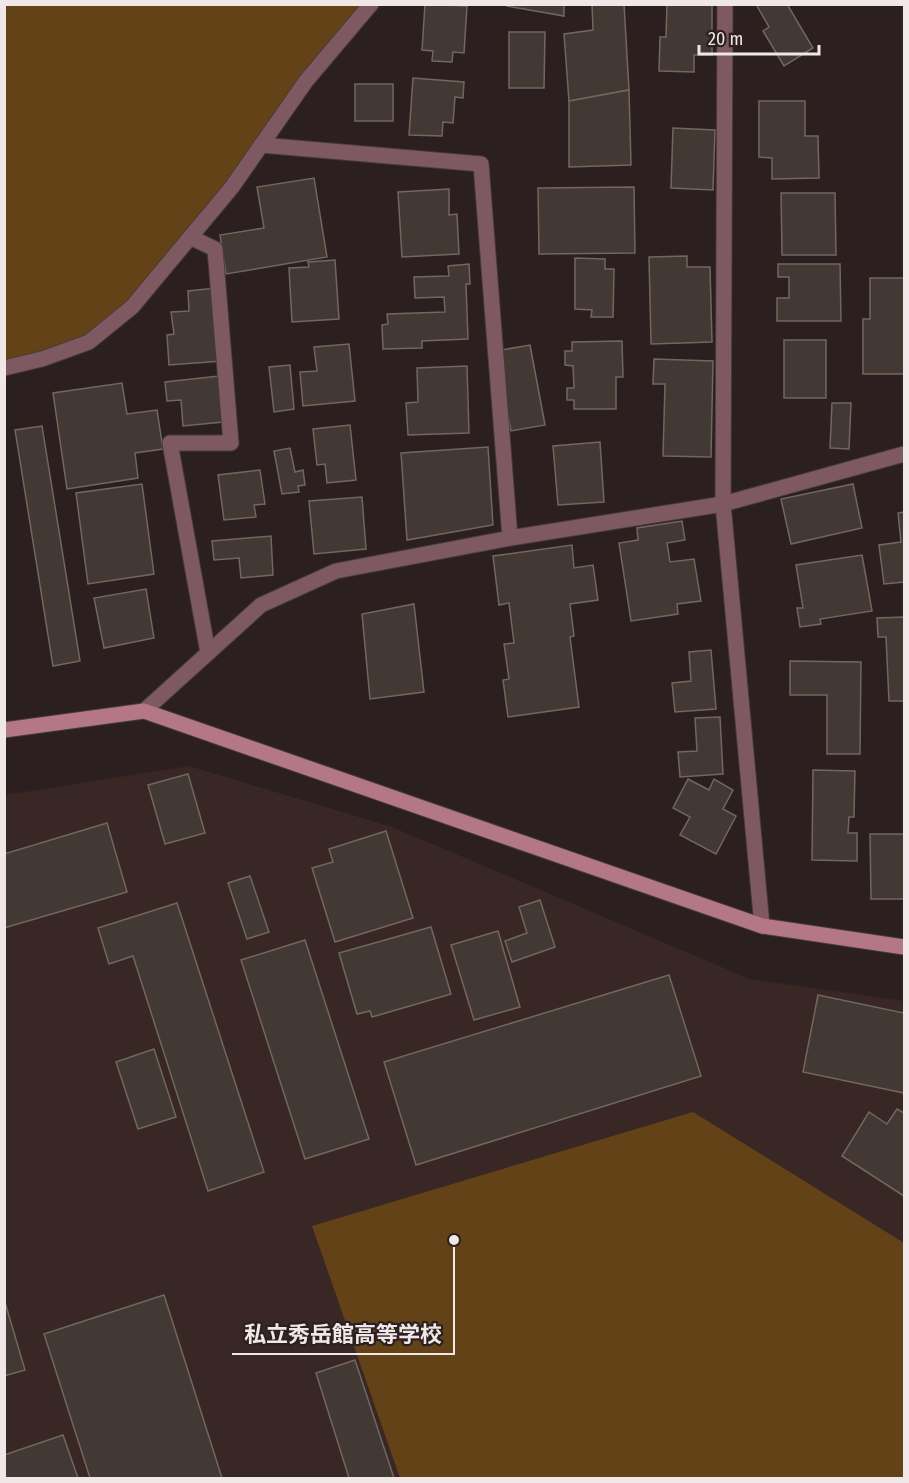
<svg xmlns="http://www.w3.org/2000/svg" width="909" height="1483" font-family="'Fira Sans Condensed','Noto Sans JP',sans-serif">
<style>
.built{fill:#382725}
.green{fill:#644217}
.building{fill:#433934;stroke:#726661;stroke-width:1.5}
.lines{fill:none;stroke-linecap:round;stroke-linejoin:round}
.street-casing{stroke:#473c3b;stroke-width:17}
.secondary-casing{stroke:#473c3b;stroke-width:17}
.street{stroke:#7f5962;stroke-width:15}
.secondary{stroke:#b37786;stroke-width:15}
.leader{fill:none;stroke:#f0e8e7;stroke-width:2}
.callout-dot{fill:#f0e8e7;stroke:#2b201f;stroke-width:2}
.callout-label{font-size:22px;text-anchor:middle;font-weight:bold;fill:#f0e8e7;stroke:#2b201f;stroke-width:4.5;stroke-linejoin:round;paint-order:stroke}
</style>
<rect width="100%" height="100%" fill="#2b201f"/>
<path class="built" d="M189,766l203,61 358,152 154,22v477h-899v-683z"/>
<g class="green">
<path d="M5,5h366l-250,312 -55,34 -61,17z"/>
<path d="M693,1112l211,131v235h-504l-88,-252z"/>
</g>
<g class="building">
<path d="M425,4l42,2 -3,47 -11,-1 -1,10 -20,-1 1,-10 -11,-1z"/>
<path d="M507,4h57v12l-57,-10z"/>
<path d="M592,4h32l5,86 -60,11 -5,-67 29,-4z"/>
<path d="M667,4h45v51h-18v17l-35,-1 1,-34h6z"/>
<path d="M756,4h31l26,44 -29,18 -21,-35 6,-4z"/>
<path d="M509,32h36l-1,56h-35z"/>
<path d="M413,78l51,4 -1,16 -8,-1 -2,26 -10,-1 -1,14 -33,-1z"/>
<rect x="355" y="84" width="38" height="37"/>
<path d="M629,90l2,75 -62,2v-66z"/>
<path d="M759,101h46v35h13l1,42 -47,1v-21l-13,-1z"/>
<path d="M673,128l42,2 -2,60 -42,-2z"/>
<path d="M314,178l13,79 -101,17 -6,-39 44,-7 -7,-41z"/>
<path d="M634,187l1,66 -96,1 -1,-66z"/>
<path d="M449,189v26l8,-1 2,40 -57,3 -4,-65z"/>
<path d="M781,193h54l1,62h-54z"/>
<path d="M687,256v11h23l2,75 -61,2 -2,-87z"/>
<path d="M575,258l30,1v10h9l-1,48h-22l1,-7 -17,-1z"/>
<path d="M335,260l4,59 -47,3 -3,-54 20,-1 -1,-5z"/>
<path d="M469,264l1,20h-4l2,55 -46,2v7l-39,1 -1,-24 6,-1 -1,-10 58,-2 -1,-15 -29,1 -1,-21 35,-1 -1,-10z"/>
<path d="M778,264h62l1,57h-64v-23h12v-21h-11z"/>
<path d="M870,278h34v96h-41v-55h7z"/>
<path d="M216,288l6,73 -53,4 -2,-30 7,-1 -3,-22 18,-1 -1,-20z"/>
<rect x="784" y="340" width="42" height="58"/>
<path d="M622,341l1,36h-7v32h-42v-9h-7v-12h7l-1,-22 -8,-1v-14h7v-9z"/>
<path d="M349,344l6,57 -52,5 -3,-34 17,-1 -3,-24z"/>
<path d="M530,345l15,80 -34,6 -15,-80z"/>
<path d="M654,359l59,2 -2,96 -48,-1 2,-72h-12z"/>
<path d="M290,365l4,44 -20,3 -5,-45z"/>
<path d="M467,366l2,67 -61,2 -2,-32 12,-1 -1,-34z"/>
<path d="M219,376l4,46 -40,4 -2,-26 -14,1 -2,-19z"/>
<path d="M122,383l5,31 30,-4 6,39 -28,4 3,25 -71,11 -14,-96z"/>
<path d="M832,403h19l-2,46 -19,-1z"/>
<path d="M350,425l6,55 -29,3 -2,-19 -8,1 -4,-36z"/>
<path d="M42,426l38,235 -27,5 -38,-236z"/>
<path d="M600,442l4,60 -46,3 -5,-59z"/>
<path d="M488,447l5,78 -86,15 -6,-87z"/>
<path d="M290,448l5,24 8,-2 2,15 -7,1 1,6 -17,2 -8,-43z"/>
<path d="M260,470l5,34 -11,1 2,12 -32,3 -6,-45z"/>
<path d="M142,484l12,90 -66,10 -12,-91z"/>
<path d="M853,484l9,44 -71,16 -10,-45z"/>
<path d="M362,497l4,52 -52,5 -5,-53z"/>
<path d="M904,512v70l-20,2 -5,-39 22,-3 -3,-29z"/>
<path d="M682,521l3,19 -18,3 3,19 24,-3 7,42 -24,3 1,10 -47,7 -12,-78 19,-3 -1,-12z"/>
<path d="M271,536l2,39 -32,3 -2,-20 -25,2 -2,-19z"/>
<path d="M572,545l2,23 19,-3 5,35 -28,4 4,32 -4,1 9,70 -71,10 -5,-37 6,-1 -5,-35 10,-1 -5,-40 -10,2 -6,-49z"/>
<path d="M862,555l10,56 -52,8 1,5 -21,3 -3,-19h6l-7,-43z"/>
<path d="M146,589l8,49 -50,10 -10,-50z"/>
<path d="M414,604l10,88 -54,7 -8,-85z"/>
<path d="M904,617v84h-15l-3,-64h-8l-1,-19z"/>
<path d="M711,650l5,59 -41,3 -3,-29 19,-2 -2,-29z"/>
<path d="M790,661l71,1 -1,92h-33v-59h-37z"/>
<path d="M720,717l3,57 -43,3 -2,-25 19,-1 -2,-33z"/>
<path d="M813,770l42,1 -1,46h-5l-1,16h9v28l-45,-1z"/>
<path d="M188,774l17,59 -40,11 -17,-59z"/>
<path d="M688,779l21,11 5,-11 19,11 -10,19 13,7 -20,38 -36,-19 10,-18 -17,-9z"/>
<path d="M107,823l20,69 -123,36v-74z"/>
<path d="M386,831l27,87 -78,24 -23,-74 21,-6 -4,-13z"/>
<path d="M870,834h34v65h-33z"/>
<path d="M250,876l19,56 -22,7 -19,-56z"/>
<path d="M540,900l15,47 -43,15 -7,-21 22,-8 -8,-26z"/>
<path d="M177,903l87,269 -56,19 -75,-235 -24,8 -11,-36z"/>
<path d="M431,927l20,67 -79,23 -2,-6 -13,3 -18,-61z"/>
<path d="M498,931l22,76 -46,13 -23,-75z"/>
<path d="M305,940l64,199 -64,20 -64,-199z"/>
<path d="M669,975l32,101 -285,89 -32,-103z"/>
<path d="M818,995l86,18v80l-101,-21z"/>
<path d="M154,1049l22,68 -38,12 -22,-67z"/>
<path d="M897,1109l7,4v83l-62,-40 27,-44 18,12z"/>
<path d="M164,1295l58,183h-132l-46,-144z"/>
<path d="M4,1299l21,71 -21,6z"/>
<path d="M355,1360l39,118h-45l-33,-105z"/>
<path d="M63,1435l15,43h-74v-23z"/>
</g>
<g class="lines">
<g class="street-casing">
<g id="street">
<path d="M725,4l-2,500 39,422"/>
<path d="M261,145l220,19 29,374"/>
<path d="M190,237l25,12 16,194h-61l38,210"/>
<path d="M4,368l38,-9 47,-17 43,-35 100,-120 74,-106 65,-77"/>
<path d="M144,711l117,-106 75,-34 174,-33 213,-34 181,-50"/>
</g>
</g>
<g class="secondary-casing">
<path id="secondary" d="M4,730l140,-19 618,215 142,21"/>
</g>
<use href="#street" class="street"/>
<use href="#secondary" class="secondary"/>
</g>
<path class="leader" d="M454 1240L454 1354H232"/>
<circle class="callout-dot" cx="454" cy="1240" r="6"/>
<g class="callout-label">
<text x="343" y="1342">私立秀岳館高等学校</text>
</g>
<rect width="909" height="1483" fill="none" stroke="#f0e8e7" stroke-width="12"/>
<path d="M699 45v9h120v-9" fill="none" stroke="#f0e8e7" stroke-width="3"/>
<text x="708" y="45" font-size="18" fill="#f0e8e7" stroke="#2b201f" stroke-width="4.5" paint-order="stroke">20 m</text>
</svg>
